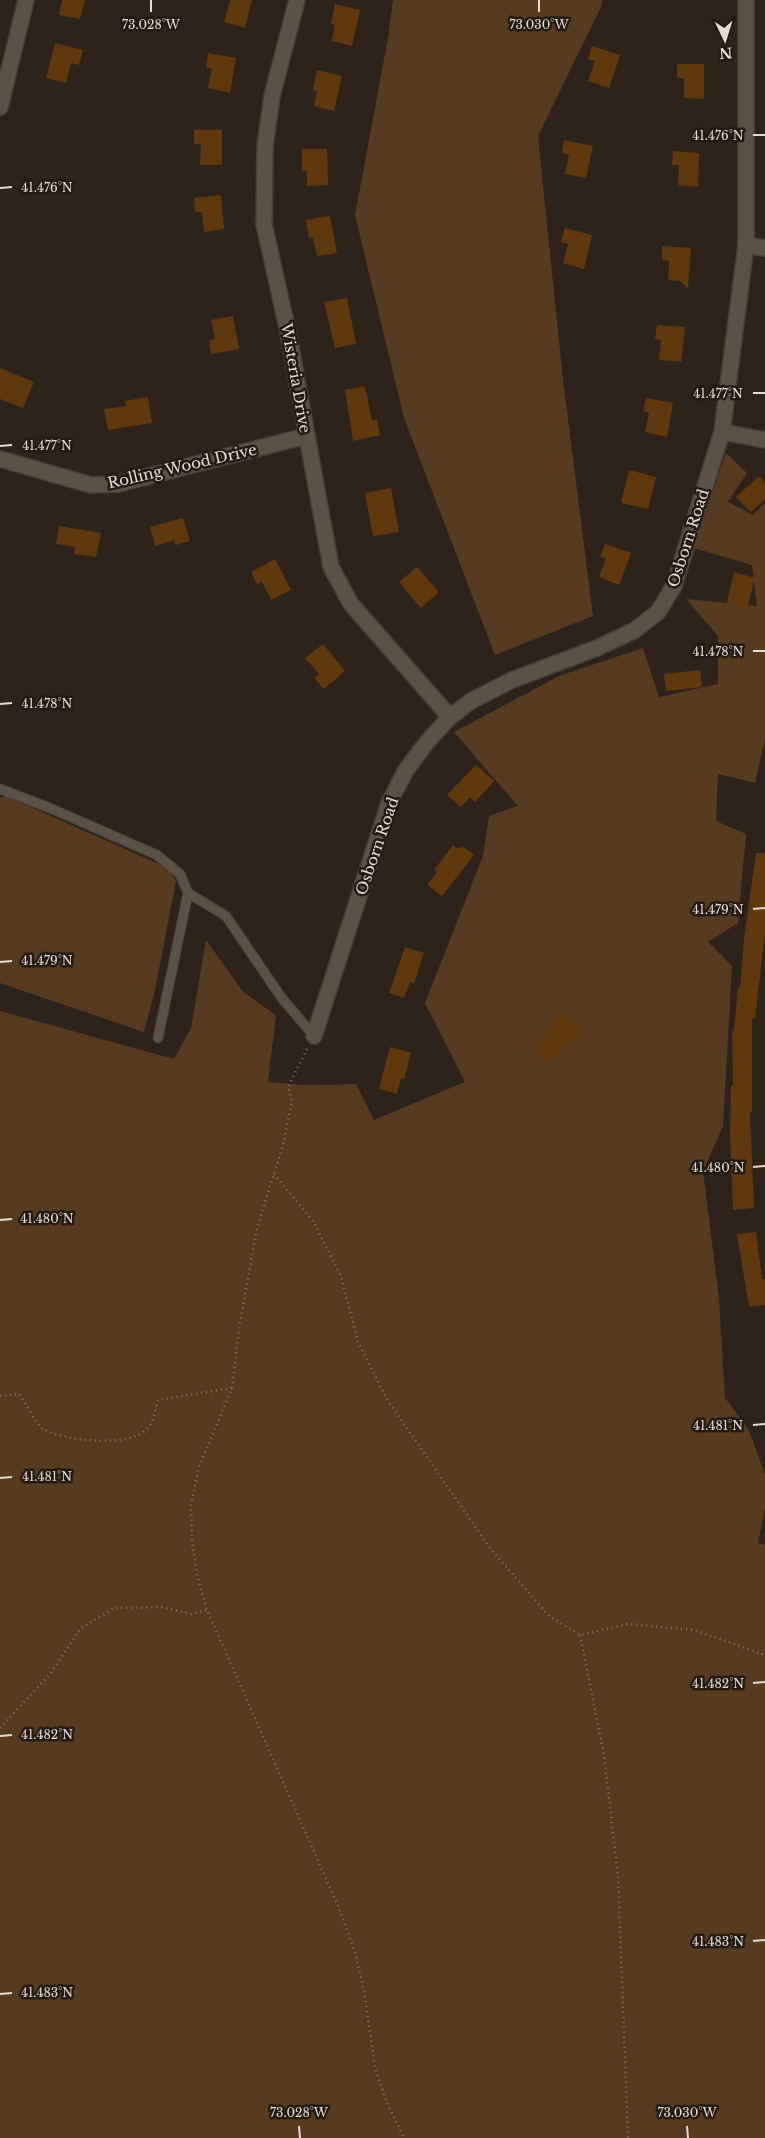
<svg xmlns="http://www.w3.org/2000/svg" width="765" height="2138" font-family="'Libre Baskerville',serif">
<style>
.green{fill:#563b21}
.building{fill:#60380d}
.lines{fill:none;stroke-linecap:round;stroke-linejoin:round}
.lane-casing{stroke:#473e37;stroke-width:11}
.street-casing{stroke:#473e37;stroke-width:18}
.path{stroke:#817871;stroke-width:2.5;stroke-dasharray:1 4;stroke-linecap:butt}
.lane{stroke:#5c5146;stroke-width:9}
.street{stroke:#5c5146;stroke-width:15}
.ticks{fill:none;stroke:#e3dcd6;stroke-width:2}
.labels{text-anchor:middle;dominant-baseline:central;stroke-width:5;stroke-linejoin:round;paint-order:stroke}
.street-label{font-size:15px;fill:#e3dcd6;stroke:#241a11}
.ticks-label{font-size:12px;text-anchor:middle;fill:#e3dcd6;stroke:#241a11;stroke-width:5;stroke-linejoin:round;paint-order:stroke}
</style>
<rect width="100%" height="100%" fill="#2e231a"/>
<g class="green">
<path d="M393,0h209l-1,7 -63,129 25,244 30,236 -98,39 -91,-237 -49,-203 33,-177z"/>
<path d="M726,453l21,20 -19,29 25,13 12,-12v236l-10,44 -37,-9 -2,47 30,13 -8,89 -30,19 24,24 -9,160 -20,45 16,128 6,99 24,32 16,45v32l-7,36 7,2v593h-765v-1127l174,48 17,-31 15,-88 37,52 33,23 -8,67 38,3 50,-1 18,36 91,-38 -40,-79 58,-147 6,-40 29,-10 -64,-74 105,-56 84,-28 16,49 59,-13v-48l-32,-37 71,7 -5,-41 -58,-17z"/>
<path d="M0,797h8l160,71 8,13 -21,109 -11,42 -144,-49z"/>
</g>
<g class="building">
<path d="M62,0h23l-5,19 -21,-4z"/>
<path d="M230,0h22l-7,28 -21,-6z"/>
<path d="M335,4l25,6 -8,36 -20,-5 3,-16 -4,-1z"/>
<path d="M55,43l28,7 -4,15 -8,-2 -5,20 -20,-5z"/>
<path d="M592,46l28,9 -11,33 -21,-7 7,-20 -7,-2z"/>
<path d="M208,53l28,5 -6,35 -22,-5 4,-19 -6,-2z"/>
<path d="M677,64h27v35l-20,-1v-20h-7z"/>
<path d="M317,70l25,6 -8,35 -20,-5 3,-15 -4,-1z"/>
<path d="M194,130h28v35h-22l1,-21h-7z"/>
<path d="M564,140l29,6 -7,32 -21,-4 4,-19 -7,-2z"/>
<path d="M302,149h25l1,36 -21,1v-15h-5z"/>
<path d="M673,151l26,2 -1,34 -20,-2 1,-20h-7z"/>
<path d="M221,195l3,34 -20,3 -2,-20h-7l-1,-14z"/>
<path d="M330,216l7,37 -20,3 -4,-19 -4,1 -3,-18z"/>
<path d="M565,228l27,7 -8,34 -21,-6 5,-19 -7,-2z"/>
<path d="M662,246l29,2 -3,40 -8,-7 -12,-1 1,-19 -7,-1z"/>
<path d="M347,298l9,46 -21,4 -11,-46z"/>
<path d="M233,316l6,33 -28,5 -2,-14 6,-1 -4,-19z"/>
<path d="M657,325l28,2 -4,35 -22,-2 2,-20 -6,-1z"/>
<path d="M0,368l34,14 -11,26 -23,-9z"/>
<path d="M365,386l7,35 5,-2 3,16 -27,6 -8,-51z"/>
<path d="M148,397l4,26 -44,7 -4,-21 22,-3 -1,-5z"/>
<path d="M646,398l27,5 -6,34 -22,-5 4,-19 -6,-2z"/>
<path d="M629,470l27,7 -8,32 -27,-6z"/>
<path d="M759,476l6,7v16l-14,13 -15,-15z"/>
<path d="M391,488l8,44 -26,4 -8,-43z"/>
<path d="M183,518l7,23 -14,4 -2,-5 -19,6 -5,-19z"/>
<path d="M59,526l42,7 -5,24 -22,-3 1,-7 -19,-3z"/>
<path d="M605,544l26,9 -12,32 -20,-8 7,-19 -6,-1z"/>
<path d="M275,559l16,31 -20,10 -9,-18 -5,2 -6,-12z"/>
<path d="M417,567l22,25 -18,16 -22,-26z"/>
<path d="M734,572l21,6 -8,30 -20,-6z"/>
<path d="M323,644l22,27 -21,18 -10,-11 5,-4 -14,-16z"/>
<path d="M700,670l2,17 -36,4 -2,-17z"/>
<path d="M476,765l18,16 -19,21 -5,-5 -9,10 -14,-12z"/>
<path d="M453,845l6,4 3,-3 12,9 -32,41 -15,-11 10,-13 -3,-2z"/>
<path d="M756,853h9v80l-10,86 -3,-1v94h-2l4,96 -21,2 -3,-76 1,-49h2l-1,-54h2l4,-43h2l4,-49z"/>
<path d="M405,947l19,6 -10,30 -4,-1 -6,16 -15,-5z"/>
<path d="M565,1013l18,19 -34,31 -13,-14 12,-11 -5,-6z"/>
<path d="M390,1047l21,6 -7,26 -3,-1 -4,16 -18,-5z"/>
<path d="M756,1232l6,47h3v26l-16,2 -12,-73z"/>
</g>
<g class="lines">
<g class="lane-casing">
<g id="lane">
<path d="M0,789l50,19 107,47 23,19 8,19"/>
<path d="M158,1038l30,-145 38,23 55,81 33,39"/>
</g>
</g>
<g class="street-casing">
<g id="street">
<path d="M297,0l-25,96 -7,50 -1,78 24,108 43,235 20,37 99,113"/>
<path d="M0,107l26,-107"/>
<path d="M746,245l19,3"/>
<path d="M722,432l43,8"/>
<path d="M0,459l91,26 27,-1 188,-48"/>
<path d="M314,1036l75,-233 17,-33 21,-28 23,-25 21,-16 41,-21 85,-32 38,-18 23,-18 16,-26 48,-154 24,-187v-245"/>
</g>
</g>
<g class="path">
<path d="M307,1049l-19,38 4,15 -9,43 -26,83 -18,100 -7,60 -33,79 -8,38 1,37 5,32 10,36 132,298 16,44 9,39 11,76 12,36 17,35"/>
<path d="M274,1174l39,47 28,55 17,66 30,59 102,147 59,68 31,19 48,-11 66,6 71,25"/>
<path d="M0,1396l19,-2c6,7 17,31 24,35 22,12 86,19 104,0 7,-6 8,-20 11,-29l74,-12"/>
<path d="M580,1635l24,120 14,121 10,262"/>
<path d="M0,1728l51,-55 29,-44 34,-21 47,-1 30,7 16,-4"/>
</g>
<use href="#lane" class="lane"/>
<use href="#street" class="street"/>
</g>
<path class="ticks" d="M151,0v12M539,0v12M753,135h12M0,188l12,-1M753,393h12M0,446l12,-1M753,651h12M0,704l12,-1M753,909l12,-1M0,962l12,-1M753,1167l12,-1M0,1220l12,-1M753,1425l12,-1M0,1478l12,-1M753,1683l12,-1M0,1736l12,-1M753,1941l12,-1M0,1994l12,-1M299,2126l1,12M687,2126l1,12"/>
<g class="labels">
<g class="street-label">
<text transform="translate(296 378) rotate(80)">Wisteria Drive</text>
<text transform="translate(182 466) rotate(-13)">Rolling Wood Drive</text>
<text transform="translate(688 538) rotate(-72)">Osborn Road</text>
<text transform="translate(377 846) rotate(-71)">Osborn Road</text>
</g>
</g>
<g class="ticks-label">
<text x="151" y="29">73.028°W</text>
<text x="539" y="29">73.030°W</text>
<text x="718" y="140">41.476°N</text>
<text x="47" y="192">41.476°N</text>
<text x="718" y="398">41.477°N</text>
<text x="47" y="450">41.477°N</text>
<text x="718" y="656">41.478°N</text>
<text x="47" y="708">41.478°N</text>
<text x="718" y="914">41.479°N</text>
<text x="47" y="965">41.479°N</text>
<text x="718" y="1172">41.480°N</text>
<text x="47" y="1223">41.480°N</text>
<text x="718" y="1430">41.481°N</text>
<text x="47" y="1481">41.481°N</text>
<text x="718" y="1688">41.482°N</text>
<text x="47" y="1739">41.482°N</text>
<text x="718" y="1946">41.483°N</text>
<text x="47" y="1997">41.483°N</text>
<text x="299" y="2117">73.028°W</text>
<text x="687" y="2117">73.030°W</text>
</g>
<g transform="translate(725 40) rotate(176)" stroke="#241a11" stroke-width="4" paint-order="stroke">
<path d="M0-4L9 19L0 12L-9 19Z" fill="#e3dcd6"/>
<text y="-8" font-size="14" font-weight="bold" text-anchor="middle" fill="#e3dcd6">N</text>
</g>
</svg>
